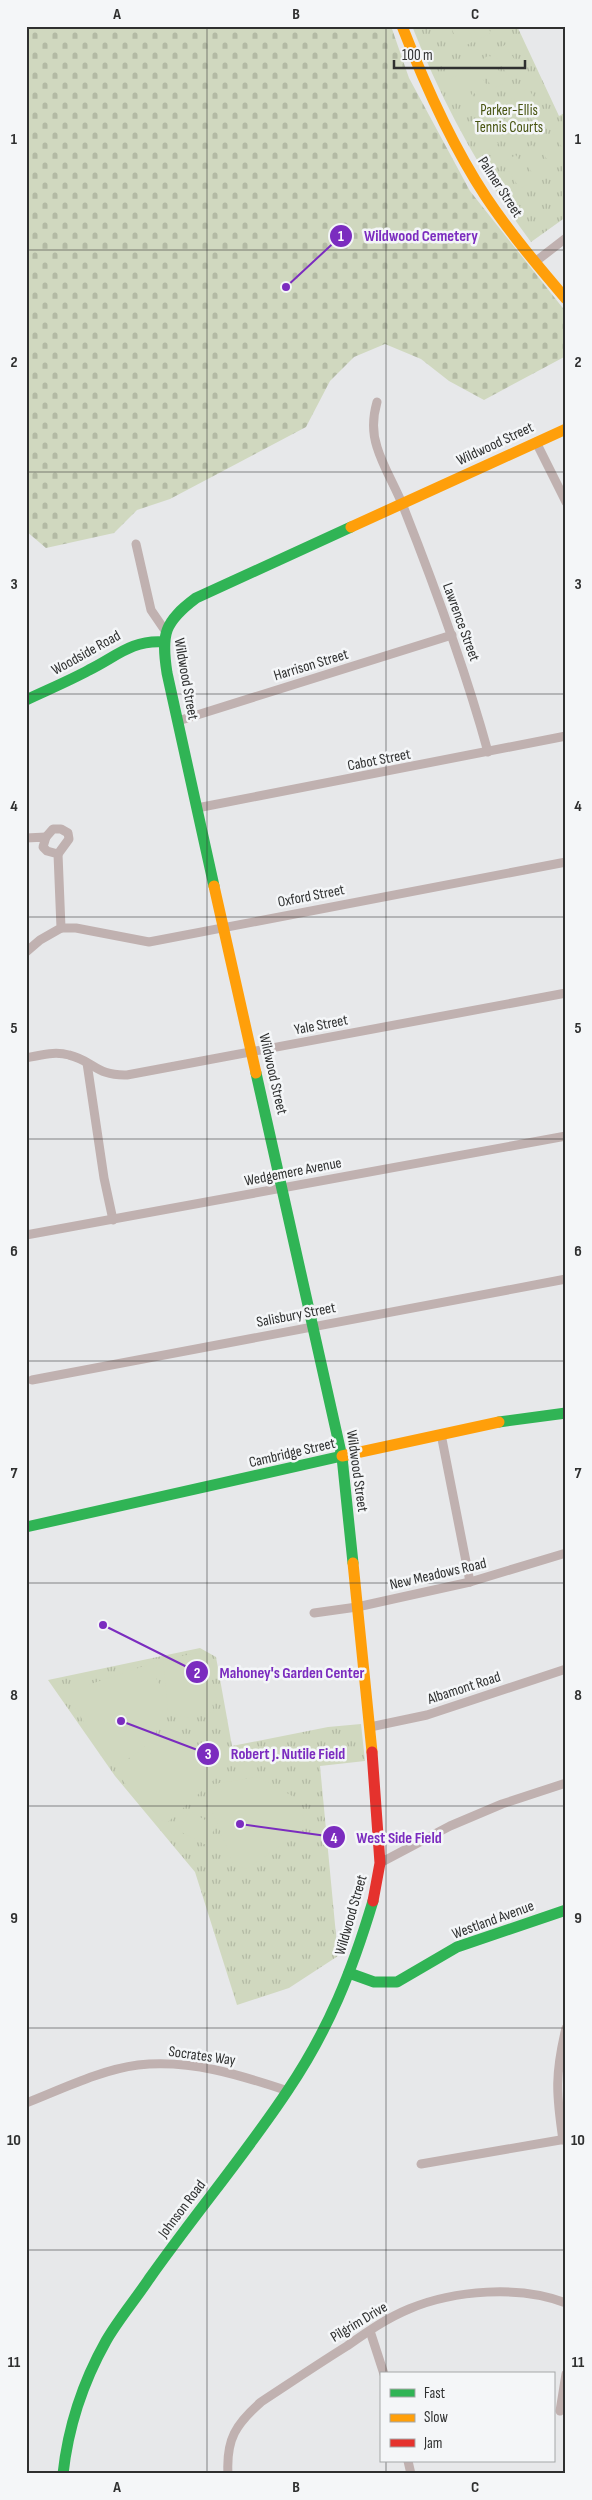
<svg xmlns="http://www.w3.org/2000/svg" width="592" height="2500" font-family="'Sofia Sans Condensed',sans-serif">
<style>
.cemetery{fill:url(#cemetery-stones)}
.park{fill:url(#park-tufts)}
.garden{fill:#d0d8bf}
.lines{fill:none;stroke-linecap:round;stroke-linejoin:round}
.street{stroke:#c0b1b0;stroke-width:9}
.fast{stroke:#30b455;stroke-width:11}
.slow{stroke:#ff9f0a;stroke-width:11}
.jam{stroke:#e5322d;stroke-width:11}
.grid{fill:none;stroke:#2f3030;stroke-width:1;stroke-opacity:0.55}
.labels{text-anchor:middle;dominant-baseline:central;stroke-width:5;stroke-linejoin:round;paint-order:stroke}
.park-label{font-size:15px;fill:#485411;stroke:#f4f6f8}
.street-label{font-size:15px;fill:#2f3030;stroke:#f4f6f8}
.leader{fill:none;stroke:#7b2cbf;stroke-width:2}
.callout-dot{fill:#7b2cbf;stroke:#f4f6f8;stroke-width:2}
.mark-label{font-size:15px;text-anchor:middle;font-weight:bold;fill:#fff}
.callout-label{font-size:16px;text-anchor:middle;font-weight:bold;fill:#7b2cbf;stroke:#f4f6f8;stroke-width:5;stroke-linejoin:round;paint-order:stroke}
.neatline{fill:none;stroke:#2f3030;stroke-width:2}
.grid-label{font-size:16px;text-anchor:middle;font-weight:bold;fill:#2f3030}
</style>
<defs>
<pattern id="cemetery-stones" width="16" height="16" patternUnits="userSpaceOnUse" patternTransform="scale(1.25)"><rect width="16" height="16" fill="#d0d8bf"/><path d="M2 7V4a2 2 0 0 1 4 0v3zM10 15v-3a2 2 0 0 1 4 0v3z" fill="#b3baa4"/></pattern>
<pattern id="park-tufts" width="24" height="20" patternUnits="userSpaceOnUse" patternTransform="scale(1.25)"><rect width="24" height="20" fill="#d0d8bf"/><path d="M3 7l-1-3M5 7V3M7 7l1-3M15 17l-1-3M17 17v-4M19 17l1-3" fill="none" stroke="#b3baa4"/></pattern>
</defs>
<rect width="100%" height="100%" fill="#e7e8ea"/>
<path class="cemetery" d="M26,26h365l18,52 61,113 96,121v44l-82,44 -35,-19 -28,-22 -36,-15 -31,13 -24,24 -24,46 -136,72 -33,11 -23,23 -68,15 -20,-17z"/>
<g class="park">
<path d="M412,26h105l42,90 7,-4v105l-35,25c-49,-66 -89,-140 -119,-216z"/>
<path d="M200,1648l16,9 16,89 96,-19 33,-3 4,37 -45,5 18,190 -49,32 -52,17 -42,-133 -80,-96 -67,-96z"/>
</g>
<g class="garden">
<path d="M450,26h16l8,15 -13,7z"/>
<path d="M471,26h16l4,7 -13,7z"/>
<path d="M505,45l17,26 -12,8 -17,-27z"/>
<path d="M489,55l17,27 -13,7 -16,-26z"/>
<path d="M474,64l16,27 -12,8 -17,-27z"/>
<path d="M459,74l16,26 -12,8 -17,-27z"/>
<path d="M528,88l17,27 -12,7 -17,-27z"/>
<path d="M513,98l16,27 -12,7 -17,-27z"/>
<path d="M497,107l17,27 -12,8 -17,-27z"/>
<path d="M482,117l16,27 -12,7 -17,-27z"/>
<path d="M565,124l1,2v28l-14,-23z"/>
<path d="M549,135l16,27 -12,7 -17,-27z"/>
<path d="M532,145l16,26 -12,8 -17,-27z"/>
<path d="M516,155l16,27 -12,7 -17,-27z"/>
<path d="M199,1653l6,4 13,45 -6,1 2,9c-22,3 -25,11 -46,-2l-5,-51z"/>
<path d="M147,1665c7,9 14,19 16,31 4,35 -21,60 -51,70l-42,-66 3,-10z"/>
<path d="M170,1737l13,6 36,32 -51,47 -10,-2 -42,-47z"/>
<path d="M258,1777l36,20 14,29 -61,43 -13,-4 -29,-71 14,-11z"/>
<path d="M189,1811l27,15 -10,19 -27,-14z"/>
</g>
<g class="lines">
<g class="street">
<path d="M535,262l31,-24"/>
<path d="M377,402c-4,14 -5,30 0,45 6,20 18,39 26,59 32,81 62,162 85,246"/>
<path d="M536,442l30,60"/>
<path d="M136,544l15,66 13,19"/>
<path d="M178,721l274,-86"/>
<path d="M197,808l369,-72"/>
<path d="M46,837l7,-8h8l7,4 1,6 -11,15"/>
<path d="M26,838l20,-1 -3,10 4,4 11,3 3,74 -21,12 -14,12"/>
<path d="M61,928h15l73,14 417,-80"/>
<path d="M26,1058c14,-3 29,-7 43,-3 25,6 27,21 58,20l439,-82"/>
<path d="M87,1063l17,115 9,42"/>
<path d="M26,1235l540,-99"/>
<path d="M32,1380l534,-101"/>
<path d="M441,1434l29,148"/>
<path d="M314,1613l43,-6 113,-25 96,-29"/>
<path d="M370,1727l57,-12 139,-46"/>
<path d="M380,1863l70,-37 52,-22 64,-21"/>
<path d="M26,2103c36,-14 74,-33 112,-38 52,-6 102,10 150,26"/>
<path d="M563,2140c-7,-47 -8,-66 3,-112"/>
<path d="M421,2164l145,-25"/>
<path d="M370,2331l14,43"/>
<path d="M560,2411l6,-37"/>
<path d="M408,2461l3,13"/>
<path d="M228,2474c-2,-35 8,-50 33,-72 29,-19 57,-38 86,-56 20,-14 40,-28 62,-37 45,-19 111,-24 157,-6"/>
</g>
<g class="fast">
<path d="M26,700c21,-10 43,-19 63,-30 27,-13 42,-30 74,-28"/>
<path d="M214,886l-47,-213c-6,-39 -3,-51 29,-75l155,-71"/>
<path d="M256,1073l86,384 11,106"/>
<path d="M499,1422l67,-9"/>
<path d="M26,1527l316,-71"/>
<path d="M349,1973l25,9h23l60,-35 109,-37"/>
<path d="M63,2474c5,-46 20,-92 43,-133 12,-21 29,-41 43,-62 45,-64 96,-124 139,-189 41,-61 64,-119 85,-189"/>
</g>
<g class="slow">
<path d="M402,26c23,59 49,118 84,171 24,36 52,69 80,102"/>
<path d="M351,527l215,-98"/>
<path d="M214,886l42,187"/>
<path d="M342,1456l157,-34"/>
<path d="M353,1563l19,189"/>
</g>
<path class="jam" d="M372,1752l8,111 -7,38"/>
</g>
<path class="grid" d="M207,26v2448M386,26v2348M26,250h540M26,472h540M26,694h540M26,917h540M26,1139h540M26,1361h540M26,1583h540M26,1806h540M26,2028h540M26,2250h540M386,2461v13"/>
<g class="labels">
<g class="park-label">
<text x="509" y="110">Parker-Ellis<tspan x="509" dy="17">Tennis Courts</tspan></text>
</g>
<g class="street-label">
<text transform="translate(500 187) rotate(57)">Palmer Street</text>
<text transform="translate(495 444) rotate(-25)">Wildwood Street</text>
<text transform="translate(461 622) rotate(70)">Lawrence Street</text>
<text transform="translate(86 653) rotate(-29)">Woodside Road</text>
<text transform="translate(311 665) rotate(-17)">Harrison Street</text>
<text transform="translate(186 679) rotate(80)">Wildwood Street</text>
<text transform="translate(379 760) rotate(-11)">Cabot Street</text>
<text transform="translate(311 896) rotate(-11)">Oxford Street</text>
<text transform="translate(321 1025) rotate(-11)">Yale Street</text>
<text transform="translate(273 1074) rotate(77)">Wildwood Street</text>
<text transform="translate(293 1172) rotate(-11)">Wedgemere Avenue</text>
<text transform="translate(296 1315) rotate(-11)">Salisbury Street</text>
<text transform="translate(292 1453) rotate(-13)">Cambridge Street</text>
<text transform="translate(357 1471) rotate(82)">Wildwood Street</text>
<text transform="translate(438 1574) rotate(-13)">New Meadows Road</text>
<text transform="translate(464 1688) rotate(-18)">Albamont Road</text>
<text transform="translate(351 1915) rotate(-74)">Wildwood Street</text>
<text transform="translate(493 1920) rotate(-20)">Westland Avenue</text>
<text transform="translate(202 2056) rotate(8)">Socrates Way</text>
<text transform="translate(182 2209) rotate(-53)">Johnson Road</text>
<text transform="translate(359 2322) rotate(-31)">Pilgrim Drive</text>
</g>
</g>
<path class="leader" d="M286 287L341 236M103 1625L197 1672M121 1721L208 1754M240 1824L334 1837"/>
<g class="callout-dot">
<circle cx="286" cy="287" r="5"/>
<circle cx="103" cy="1625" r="5"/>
<circle cx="121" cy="1721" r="5"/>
<circle cx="240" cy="1824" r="5"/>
<circle cx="341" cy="236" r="12"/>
<circle cx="197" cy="1672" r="12"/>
<circle cx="208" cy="1754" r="12"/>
<circle cx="334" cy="1837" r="12"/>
</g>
<g class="mark-label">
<text x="341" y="241">1</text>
<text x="197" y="1678">2</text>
<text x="208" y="1759">3</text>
<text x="334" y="1843">4</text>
</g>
<g class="callout-label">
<text x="421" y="241">Wildwood Cemetery</text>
<text x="292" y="1678">Mahoney's Garden Center</text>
<text x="288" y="1759">Robert J. Nutile Field</text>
<text x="399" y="1843">West Side Field</text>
</g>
<rect width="592" height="2500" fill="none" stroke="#f4f6f8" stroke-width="55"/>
<rect x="380" y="2372" width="175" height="90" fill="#f4f6f8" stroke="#a5a7a8"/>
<rect x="390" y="2389" width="25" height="8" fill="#30b455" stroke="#a5a7a8"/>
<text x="424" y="2398" font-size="15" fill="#2f3030">Fast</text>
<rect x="390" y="2414" width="25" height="8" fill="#ff9f0a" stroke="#a5a7a8"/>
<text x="424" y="2422" font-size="15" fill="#2f3030">Slow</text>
<rect x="390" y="2439" width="25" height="8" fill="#e5322d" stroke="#a5a7a8"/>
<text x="424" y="2448" font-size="15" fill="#2f3030">Jam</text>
<path d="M394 60v8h131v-8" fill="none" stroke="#2f3030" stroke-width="2.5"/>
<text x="402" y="60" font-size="15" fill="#2f3030" stroke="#f4f6f8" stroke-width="4" paint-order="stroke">100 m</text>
<rect x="28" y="28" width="536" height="2444" class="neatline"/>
<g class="grid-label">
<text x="117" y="19">A</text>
<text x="296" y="19">B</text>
<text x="475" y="19">C</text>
<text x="14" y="144">1</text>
<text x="578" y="144">1</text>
<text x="14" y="367">2</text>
<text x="578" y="367">2</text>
<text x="14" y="589">3</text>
<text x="578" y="589">3</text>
<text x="14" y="811">4</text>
<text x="578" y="811">4</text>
<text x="14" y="1033">5</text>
<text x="578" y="1033">5</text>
<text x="14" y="1256">6</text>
<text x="578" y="1256">6</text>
<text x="14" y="1478">7</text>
<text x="578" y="1478">7</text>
<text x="14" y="1700">8</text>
<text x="578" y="1700">8</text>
<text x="14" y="1923">9</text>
<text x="578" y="1923">9</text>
<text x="14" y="2145">10</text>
<text x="578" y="2145">10</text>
<text x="14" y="2367">11</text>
<text x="578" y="2367">11</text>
<text x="117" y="2492">A</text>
<text x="296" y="2492">B</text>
<text x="475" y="2492">C</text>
</g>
</svg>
